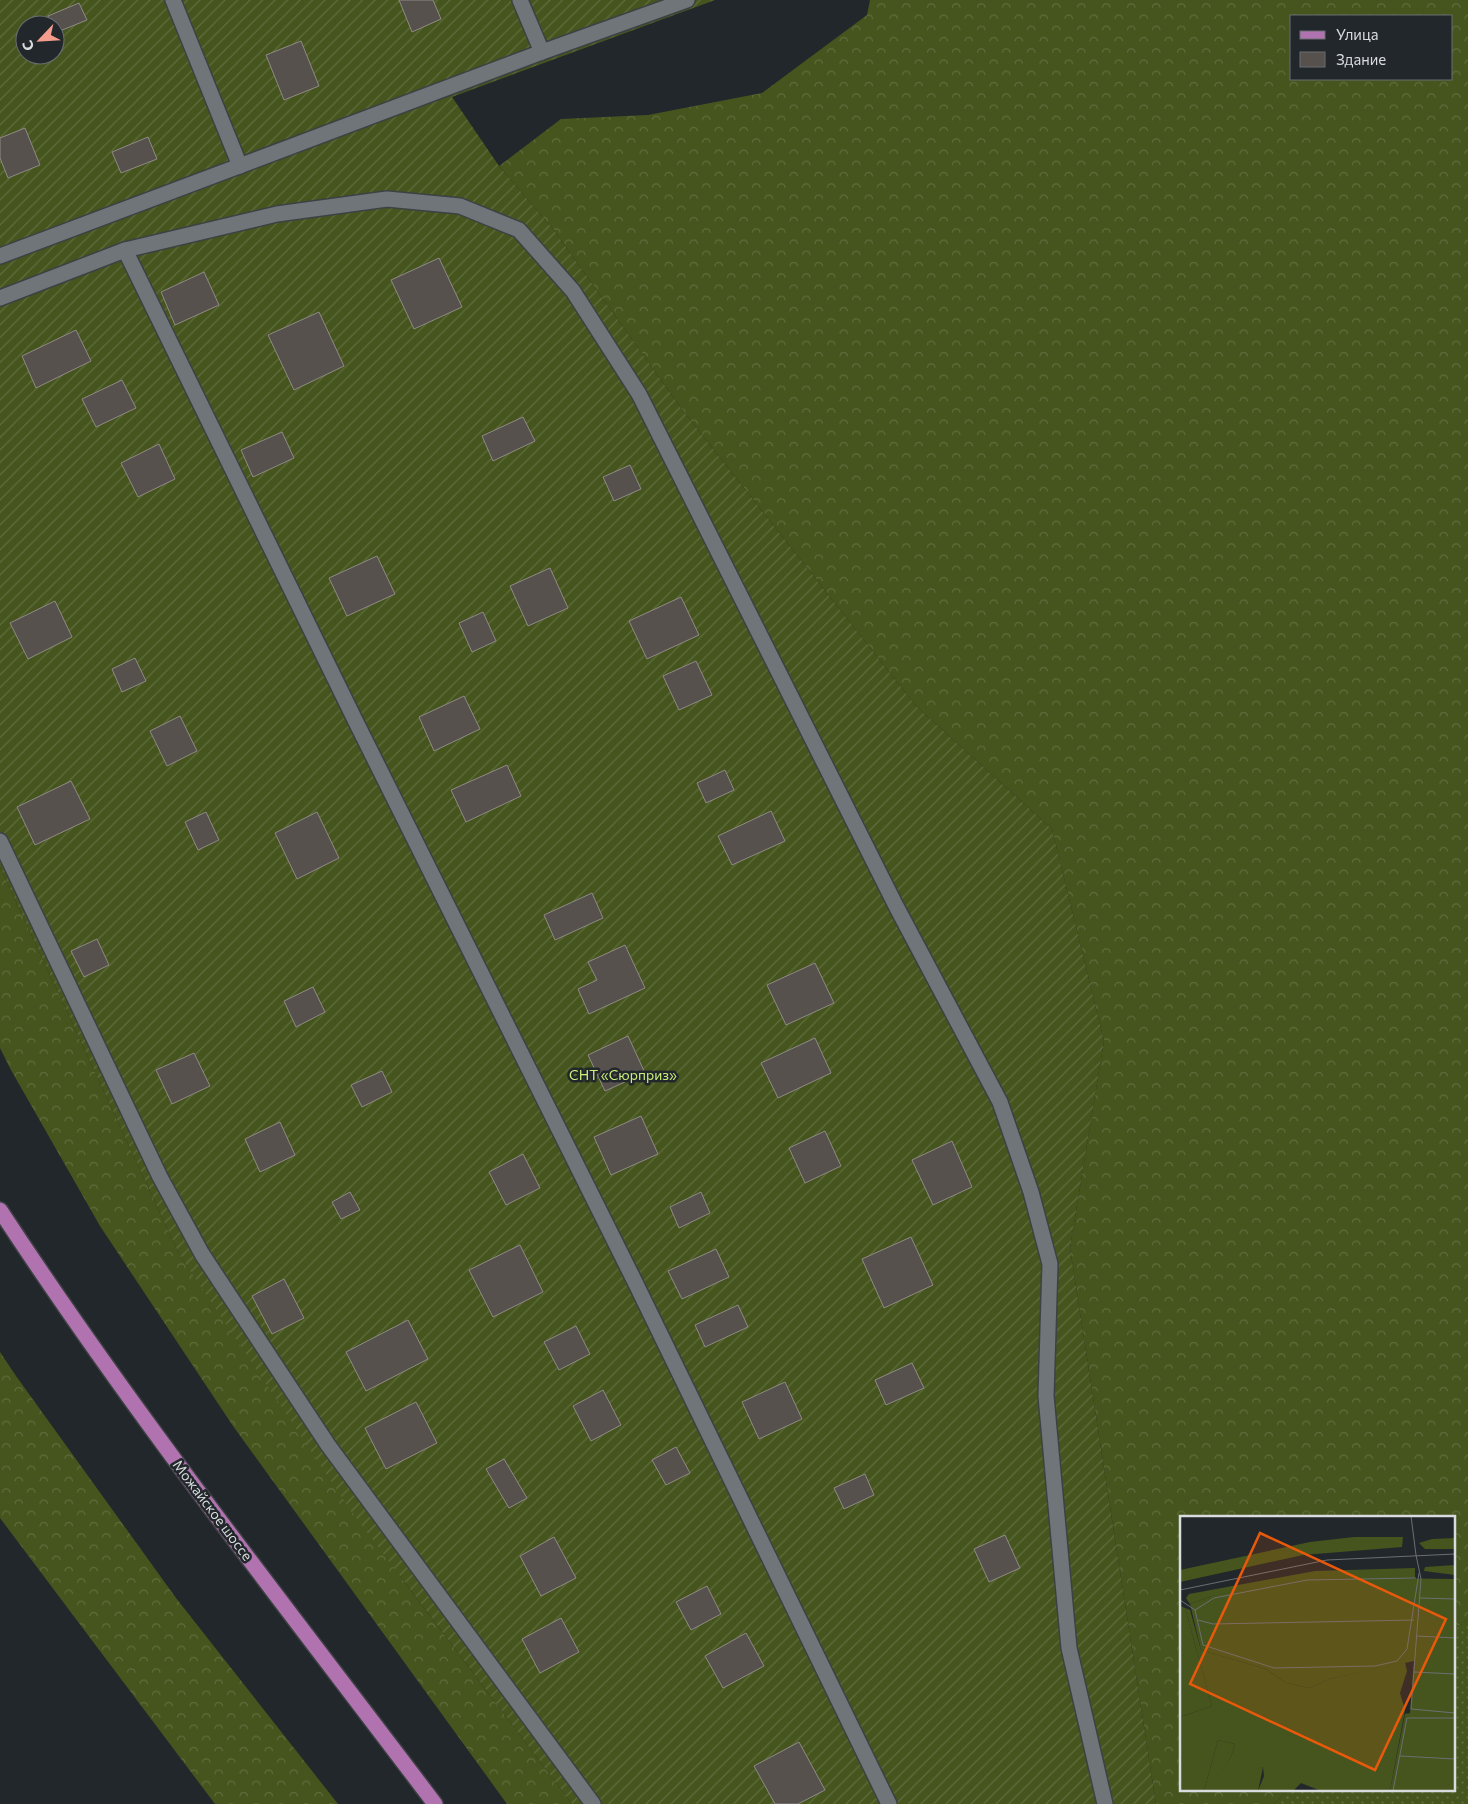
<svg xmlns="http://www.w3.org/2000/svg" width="1468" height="1804" font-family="Commissioner,sans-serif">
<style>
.grass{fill:url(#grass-dots)}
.forest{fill:url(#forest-crowns);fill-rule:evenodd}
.garden{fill:url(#garden-furrows);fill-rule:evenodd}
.building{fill:#56514d;stroke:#908b86}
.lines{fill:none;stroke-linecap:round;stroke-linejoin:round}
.minor-casing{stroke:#3d4144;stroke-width:18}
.major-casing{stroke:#3d4144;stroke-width:18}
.minor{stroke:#70757a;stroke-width:15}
.major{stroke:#b173af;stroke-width:15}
.labels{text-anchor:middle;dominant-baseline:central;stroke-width:5;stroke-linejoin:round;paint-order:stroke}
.park-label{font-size:14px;fill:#caee79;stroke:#22272b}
.street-label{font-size:14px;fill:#d9dcde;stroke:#22272b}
.inset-road{fill:none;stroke:#6b6f73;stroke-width:1}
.view{fill:#e8590c;fill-opacity:0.15;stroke:#e8590c;stroke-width:2.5}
.inset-edge{fill:none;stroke:#d9dcde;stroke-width:2.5}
</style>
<defs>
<pattern id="grass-dots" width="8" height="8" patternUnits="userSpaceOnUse" patternTransform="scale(1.25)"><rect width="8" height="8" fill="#45551d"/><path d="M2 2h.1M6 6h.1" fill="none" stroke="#5f6d3d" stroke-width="1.8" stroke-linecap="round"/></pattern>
<pattern id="forest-crowns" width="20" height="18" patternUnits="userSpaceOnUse" patternTransform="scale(1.25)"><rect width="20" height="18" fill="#45551d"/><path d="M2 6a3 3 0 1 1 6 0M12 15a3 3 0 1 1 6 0" fill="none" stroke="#5f6d3d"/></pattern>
<pattern id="garden-furrows" width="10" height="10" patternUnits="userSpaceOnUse" patternTransform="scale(1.25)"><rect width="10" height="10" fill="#45551d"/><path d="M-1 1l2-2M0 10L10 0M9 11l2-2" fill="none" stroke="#5f6d3d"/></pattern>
</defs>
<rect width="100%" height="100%" fill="#22272b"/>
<path class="grass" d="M1468,1619v185h-194l14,-14h166v-160z"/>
<g class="forest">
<path d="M870,0h598v1619l-14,11v-112h-272v272h106l-14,14h-118l-86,-556 34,-207 -52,-212 -136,-123 -232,-294 -131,-183 -54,-63 62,-47 87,-4 114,-22 105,-78zM1292,16h160v63h-160z"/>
<path d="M0,867l179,387 224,326 169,224h-65l-274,-378 -133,-200 -89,-156 -11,-22z"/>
<path d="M0,1352l16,24 160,222 162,206h-123l-215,-286z"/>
</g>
<path class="garden" d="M0,0h715l-263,97 47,69 54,63 131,183 232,294 136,123 52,212 -34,207 86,556h-584l-221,-293 -172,-257 -179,-387zM25,25h30v30h-30z"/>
<g class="building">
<path d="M399,0h34l8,19 -29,13z"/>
<path d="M79,3l8,17 -32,13v-8h-4l-3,-9z"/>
<path d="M301,41l18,45 -35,14 -18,-45z"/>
<path d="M25,128l15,37 -32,13 -8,-20v-20z"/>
<path d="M148,137l9,22 -36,14 -9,-21z"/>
<path d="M439,258l23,49 -48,22 -23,-49z"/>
<path d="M204,272l15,33 -44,20 -14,-33z"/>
<path d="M319,312l25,54 -50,24 -26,-55z"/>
<path d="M76,330l15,31 -55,27 -14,-32z"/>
<path d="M122,380l14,28 -40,19 -14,-28z"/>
<path d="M523,417l12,24 -42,20 -11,-25z"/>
<path d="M282,432l12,26 -41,19 -12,-27z"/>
<path d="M159,444l16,35 -37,18 -17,-34z"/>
<path d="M630,465l11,24 -27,12 -11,-24z"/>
<path d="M377,556l18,38 -48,22 -18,-38z"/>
<path d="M550,568l18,40 -40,18 -18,-40z"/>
<path d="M681,597l18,38 -52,24 -18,-38z"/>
<path d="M55,601l17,36 -44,22 -18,-36z"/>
<path d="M483,612l13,29 -24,11 -13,-29z"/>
<path d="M135,658l11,23 -24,11 -10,-23z"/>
<path d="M696,661l16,34 -33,15 -16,-34z"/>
<path d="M464,696l16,33 -46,22 -15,-34z"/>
<path d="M180,716l17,35 -30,15 -17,-35z"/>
<path d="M507,765l14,31 -55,26 -15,-32z"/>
<path d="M725,770l9,20 -28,13 -9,-20z"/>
<path d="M71,781l19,38 -55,26 -18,-38z"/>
<path d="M771,811l14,30 -53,24 -14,-29z"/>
<path d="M206,812l13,28 -21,10 -13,-28z"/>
<path d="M317,812l22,46 -42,21 -22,-46z"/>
<path d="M592,893l11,25 -48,22 -11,-25z"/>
<path d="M97,939l12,26 -25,12 -13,-26z"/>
<path d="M625,945l20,43 -56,26 -11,-25 19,-9 -9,-18z"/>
<path d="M815,963l19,40 -48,22 -19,-40z"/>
<path d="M313,987l12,25 -29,15 -12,-26z"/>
<path d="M628,1036l17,37 -40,18 -17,-36z"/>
<path d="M815,1038l16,35 -53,25 -17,-35z"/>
<path d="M194,1053l16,33 -38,18 -16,-34z"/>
<path d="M382,1071l10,21 -30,15 -11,-22z"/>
<path d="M641,1116l17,38 -47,21 -17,-38z"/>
<path d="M280,1122l15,33 -35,17 -15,-33z"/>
<path d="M825,1131l16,35 -36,17 -16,-35z"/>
<path d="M952,1141l20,46 -39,18 -21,-45z"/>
<path d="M523,1154l17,34 -34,17 -17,-33z"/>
<path d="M350,1192l10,18 -19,9 -9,-17z"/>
<path d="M701,1192l9,21 -31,15 -9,-21z"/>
<path d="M911,1237l22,48 -49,23 -22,-49z"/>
<path d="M520,1245l23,47 -50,25 -24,-47z"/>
<path d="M716,1249l13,28 -47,22 -14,-28z"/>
<path d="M284,1279l20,39 -32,16 -20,-38z"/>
<path d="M738,1305l10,22 -43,20 -10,-22z"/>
<path d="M408,1320l20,39 -62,32 -20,-39z"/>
<path d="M576,1326l14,28 -31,16 -15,-28z"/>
<path d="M912,1363l12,25 -38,17 -11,-25z"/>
<path d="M785,1382l17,37 -43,20 -17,-37z"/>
<path d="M603,1390l18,35 -30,16 -18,-35z"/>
<path d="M416,1402l21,41 -51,26 -21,-41z"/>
<path d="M676,1447l14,26 -24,12 -14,-25z"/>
<path d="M504,1459l23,39 -18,10 -23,-39z"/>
<path d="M865,1474l9,21 -30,14 -10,-21z"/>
<path d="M1005,1535l15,33 -31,14 -15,-33z"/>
<path d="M554,1537l22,41 -35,18 -21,-40z"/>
<path d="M707,1586l14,28 -30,16 -15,-28z"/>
<path d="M561,1618l18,34 -39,21 -18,-34z"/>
<path d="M746,1633l18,33 -41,22 -18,-32z"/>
<path d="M799,1742l26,48 -27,14h-23l-21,-38z"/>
</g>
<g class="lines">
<g class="minor-casing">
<g id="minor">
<path d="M173,0l67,166"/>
<path d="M520,0l22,52"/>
<path d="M125,250l231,472 279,560 254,522"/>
<path d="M0,256l542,-204 145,-52"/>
<path d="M0,298l125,-48 152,-36 110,-15 73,7 59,24 54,61 66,103 257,512 104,196 31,90 19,72 -4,132 23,252 36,156"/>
<path d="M0,841l160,336 42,77 126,191 265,359"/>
</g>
</g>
<g class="major-casing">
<path id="major" d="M0,1210c134,205 287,398 435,594"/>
</g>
<use href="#minor" class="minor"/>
<use href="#major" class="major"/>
</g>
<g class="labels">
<g class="park-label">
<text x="623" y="1074">СНТ «Сюрприз»</text>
</g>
<g class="street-label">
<text transform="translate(213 1510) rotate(53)">Можайское шоссе</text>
</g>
</g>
<g transform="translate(1180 1516)">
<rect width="275" height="275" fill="#22272b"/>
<path d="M0,90l5,2 27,98 -32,11zM38,224l17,4 -4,13 -15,23 47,-13 -5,24h-54z" fill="#45551d"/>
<path d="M174,21h49l-1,10 -99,8 -123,27v-12l130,-28zM275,22v11h-30l-6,-6 13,-4zM275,49v10l-31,-4 1,-4zM235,52v10l-203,18 -22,8 -4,-6 3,-4 126,-23zM5,92l5,2 11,40 65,19 20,14 24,5 19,-9 76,-17 2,9 -7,22 5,17 -15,81h-69l-20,-8 -8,8h-35l6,-15 -1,-9 -43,17 -5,-4 16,-23 4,-13 -17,-4 -14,51h-24v-74l32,-11z" fill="#45551d"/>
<path d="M128,61l147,2v212h-65l15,-77 5,-1 4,-52 -85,18 -19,9 -24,-5 -20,-14 -65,-19 -11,-46 22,-8z" fill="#45551d"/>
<path class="inset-road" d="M231,0l5,39M236,39l5,24 -10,130 44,4M0,74l147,-30 128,-6M240,82l35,1M0,84l15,10 8,35 71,23 101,-2 22,-5 10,-12 12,-76M15,94l19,-12 93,-18 109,-2M18,104l15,4 201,-4M237,120l38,2M234,156l41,2M220,240l55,3M213,275l14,-73h48"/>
<path class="view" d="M80,17l186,86 -71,151 -185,-86z"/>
<rect width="275" height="275" class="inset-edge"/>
</g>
<rect x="1290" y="15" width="162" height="65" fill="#22272b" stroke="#6b6f73"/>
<rect x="1300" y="31" width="25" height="8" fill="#b173af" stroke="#6b6f73"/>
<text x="1336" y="40" font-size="15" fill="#d9dcde">Улица</text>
<rect x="1300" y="52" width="25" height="15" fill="#56514d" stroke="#6b6f73"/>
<text x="1336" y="65" font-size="15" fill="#d9dcde">Здание</text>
<g transform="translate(40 40) rotate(245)"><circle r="24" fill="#22272b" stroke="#6b6f73"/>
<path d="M0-4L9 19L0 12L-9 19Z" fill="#f49d8c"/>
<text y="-8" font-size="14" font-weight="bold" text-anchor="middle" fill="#d9dcde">С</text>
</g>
</svg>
